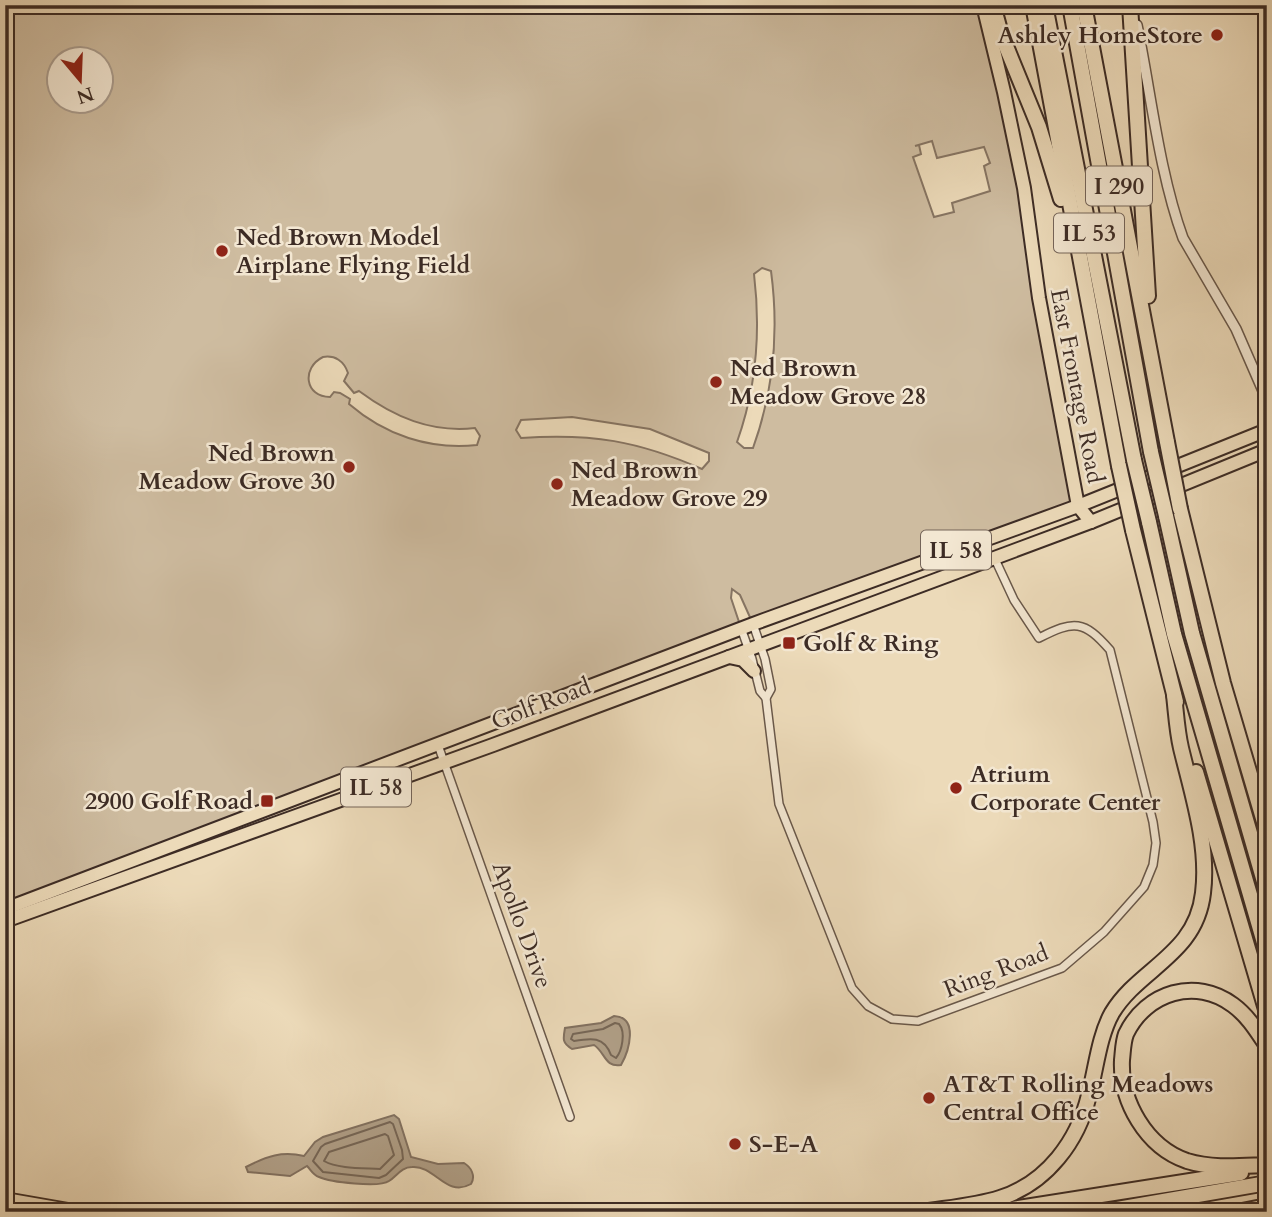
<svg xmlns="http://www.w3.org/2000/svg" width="1272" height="1217" font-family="Cardo,serif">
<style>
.green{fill:#cebca0;stroke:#867462;stroke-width:2;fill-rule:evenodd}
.water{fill:#b09f87;stroke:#827160;stroke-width:2}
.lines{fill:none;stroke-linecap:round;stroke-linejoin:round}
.shore{stroke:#766656;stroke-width:2}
.minor-casing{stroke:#69584a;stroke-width:10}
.tertiary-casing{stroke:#69584a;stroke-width:12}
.primary-casing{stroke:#3d2c25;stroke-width:16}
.motorway-casing{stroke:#3d2c25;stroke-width:18}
.minor{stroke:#f3e7d2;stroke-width:7}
.tertiary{stroke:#f3e7d2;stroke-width:9}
.primary{stroke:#ecdab9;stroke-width:12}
.motorway{stroke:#ecdab9;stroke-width:14}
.motorway-bridge-casing{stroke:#3d2c25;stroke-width:18;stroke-linecap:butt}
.motorway-bridge{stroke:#ecdab9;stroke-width:14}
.poi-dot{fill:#8f2418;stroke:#f3e7d2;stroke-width:2.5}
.labels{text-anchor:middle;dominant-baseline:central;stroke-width:5;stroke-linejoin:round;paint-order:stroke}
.shield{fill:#f3e7d2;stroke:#746459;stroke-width:2}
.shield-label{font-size:23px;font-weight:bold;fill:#3d2c25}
.poi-label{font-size:24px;font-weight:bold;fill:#3d2c25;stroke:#f3e7d2;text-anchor:start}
.street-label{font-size:24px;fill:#3d2c25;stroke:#f3e7d2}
</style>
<rect width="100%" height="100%" fill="#ecdab9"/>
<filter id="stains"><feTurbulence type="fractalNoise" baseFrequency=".00286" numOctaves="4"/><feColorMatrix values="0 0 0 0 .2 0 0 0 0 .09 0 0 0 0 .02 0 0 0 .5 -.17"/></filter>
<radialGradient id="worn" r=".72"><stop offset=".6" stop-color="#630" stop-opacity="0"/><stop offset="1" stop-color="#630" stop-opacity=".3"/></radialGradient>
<path class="green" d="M5,5h978l23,98 72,403 -325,118 -13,-29 -8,-6 -1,9 10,30 -736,281zM60,60h42v42h-42zM932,141l5,17 47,-11 6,16 -6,3 6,25 -38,12 2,9 -20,5 -21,-60 8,-3 -2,-9 -4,1zM762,268l9,3c8,60 3,119 -18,177h-9l-7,-6c20,-56 24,-110 17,-168zM323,357c12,-2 21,4 25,16l-4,8 10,12 5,-2c35,26 72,42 116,37l5,8 -3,9c-48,5 -92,-10 -128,-41l1,-5 -10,-6 -6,-1 -4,5c-25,0 -29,-29 -7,-40zM572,417l78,12 59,24v8l-7,8c-64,-28 -110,-36 -181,-31l-5,-8 5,-10z"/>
<g class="water">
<path d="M614,1016c25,1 15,35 7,49 -16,3 -16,-13 -27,-20l-22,4c-10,-6 -9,-10 -7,-21l36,-5z"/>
<path d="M394,1115l5,4 12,38 27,7 26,-1c7,4 12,13 7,21 -25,14 -36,-19 -59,-17 -11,0 -15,9 -23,14 -10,7 -59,1 -70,-4 -6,-2 -8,-7 -12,-11l-17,10 -42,-4 -2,-5c21,-11 36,-16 58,-11l11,-14 8,-5z"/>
</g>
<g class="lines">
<g class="shore">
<path d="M615,1023l4,1c7,8 3,27 -3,34l-5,-3c-7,-19 -20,-17 -37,-14l-3,-2 2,-5 30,-5z"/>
<path d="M390,1122l3,2 9,26 1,9 -17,16 -7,3 -56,-6 -10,-11 8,-14 4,-3z"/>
<path d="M385,1134l3,2 6,19 -14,14c-17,-1 -42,0 -56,-8l5,-9z"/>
</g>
<g class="minor-casing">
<g id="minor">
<path d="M753,624l12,35 6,30 -5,9"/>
<path d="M741,628l11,31 8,32 6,7 13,106 73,184 16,18 24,13 26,2 144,-53 42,-36 40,-45 9,-22 3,-22 -3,-21 -43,-172c-26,-30 -36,-30 -71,-12l-25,-38 -20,-43"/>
<path d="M438,745l132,372"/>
</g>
</g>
<g class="tertiary-casing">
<path id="tertiary" d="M1137,25c14,68 22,147 46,213l53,91 31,71"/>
</g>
<g class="primary-casing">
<g id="primary">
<path d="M983,5l21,87 20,96 15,110 39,208 13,16"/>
<path d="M729,657l14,3 11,11"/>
<path d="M5,909l748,-285 325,-118 189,-76"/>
<path d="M5,921l488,-176 598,-223 176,-72"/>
</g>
</g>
<g class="motorway-casing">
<g id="motorway">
<path d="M993,5l8,29 38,93 22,72"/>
<path d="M1033,5l86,461"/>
<path d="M1045,5l89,455"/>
<path d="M1070,5l81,447"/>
<path d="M1084,5l83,437"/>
<path d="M1130,5l18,291"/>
<path d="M1180,509l43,174 44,149"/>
<path d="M1166,516l26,117 75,259"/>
<path d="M1149,522l25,112 93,319"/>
<path d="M1133,530l43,172"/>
<path d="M1196,772l71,241"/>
<path d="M1267,1046c-10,-15 -19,-30 -34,-41 -37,-28 -87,-13 -107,29 -3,8 -3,17 -4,26 -2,41 24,87 65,101 26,8 53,5 80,4"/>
<path d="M5,1200l69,12"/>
<path d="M922,1212c25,-4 53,-6 78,-14 47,-15 78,-57 89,-103 7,-26 10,-59 23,-82 27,-45 84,-58 91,-120 6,-48 -11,-99 -22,-145 -4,-17 -5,-36 -7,-53"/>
<path d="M993,1212l248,-39"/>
<path d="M1100,1212l167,-29"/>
<path d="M1237,1212l30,-6"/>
</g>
</g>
<use href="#minor" class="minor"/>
<use href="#tertiary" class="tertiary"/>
<use href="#primary" class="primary"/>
<use href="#motorway" class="motorway"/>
<g class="motorway-bridge-casing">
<g id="motorway-bridge">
<path d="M1167,442l13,67"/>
<path d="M1151,452l15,64"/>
<path d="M1134,460l15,62"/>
<path d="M1119,466l14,64"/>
</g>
</g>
<use href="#motorway-bridge" class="motorway-bridge"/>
</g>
<g class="poi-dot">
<circle cx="1217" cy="35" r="7"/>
<circle cx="222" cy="251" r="7"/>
<circle cx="716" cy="382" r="7"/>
<circle cx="349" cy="467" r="7"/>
<circle cx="557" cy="484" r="7"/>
<rect x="782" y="636" width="14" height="14" rx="3.5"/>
<circle cx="956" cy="788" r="7"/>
<rect x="260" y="794" width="14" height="14" rx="3.5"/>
<circle cx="929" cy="1098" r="7"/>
<circle cx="735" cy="1144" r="7"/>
</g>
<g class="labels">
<g class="shield">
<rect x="1086" y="166.5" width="66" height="39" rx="5"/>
<rect x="1054" y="213.5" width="70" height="39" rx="5"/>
<rect x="921" y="530.5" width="70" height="39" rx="5"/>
<rect x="341" y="767.5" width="70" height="39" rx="5"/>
</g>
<g class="shield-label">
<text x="1119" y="186">I 290</text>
<text x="1089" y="233">IL 53</text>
<text x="956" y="550">IL 58</text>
<text x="376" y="787">IL 58</text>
</g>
<g class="poi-label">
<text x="1203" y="35" text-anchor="end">Ashley HomeStore</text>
<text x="236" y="237">Ned Brown Model<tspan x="236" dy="28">Airplane Flying Field</tspan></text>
<text x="730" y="368">Ned Brown<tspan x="730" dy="28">Meadow Grove 28</tspan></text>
<text x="335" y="453" text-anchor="end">Ned Brown<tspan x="335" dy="28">Meadow Grove 30</tspan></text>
<text x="571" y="470">Ned Brown<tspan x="571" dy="28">Meadow Grove 29</tspan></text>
<text x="803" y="643">Golf &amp; Ring</text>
<text x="970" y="774">Atrium<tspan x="970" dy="28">Corporate Center</tspan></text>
<text x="253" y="801" text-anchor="end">2900 Golf Road</text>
<text x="943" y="1084">AT&amp;T Rolling Meadows<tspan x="943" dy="28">Central Office</tspan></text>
<text x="749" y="1144">S-E-A</text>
</g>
<g class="street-label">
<text transform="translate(1077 386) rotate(79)">East Frontage Road</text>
<text transform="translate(541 704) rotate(-21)">Golf Road</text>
<text transform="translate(522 925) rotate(70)">Apollo Drive</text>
<text transform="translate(996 971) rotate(-21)">Ring Road</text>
</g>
</g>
<rect width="1272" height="1217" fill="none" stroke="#ecdab9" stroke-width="28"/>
<rect x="7" y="7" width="1258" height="1203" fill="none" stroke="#3d2c25" stroke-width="3.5"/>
<rect x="14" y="14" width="1244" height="1189" fill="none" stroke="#3d2c25" stroke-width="2"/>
<g transform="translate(80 80) rotate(161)"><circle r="33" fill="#f3e7d2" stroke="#aa9c8d" stroke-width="2"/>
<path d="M0-5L12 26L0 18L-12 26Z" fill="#8f2418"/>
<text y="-10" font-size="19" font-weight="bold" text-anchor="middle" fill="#3d2c25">N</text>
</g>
<rect width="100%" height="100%" filter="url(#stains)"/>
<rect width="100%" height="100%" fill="url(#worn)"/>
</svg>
